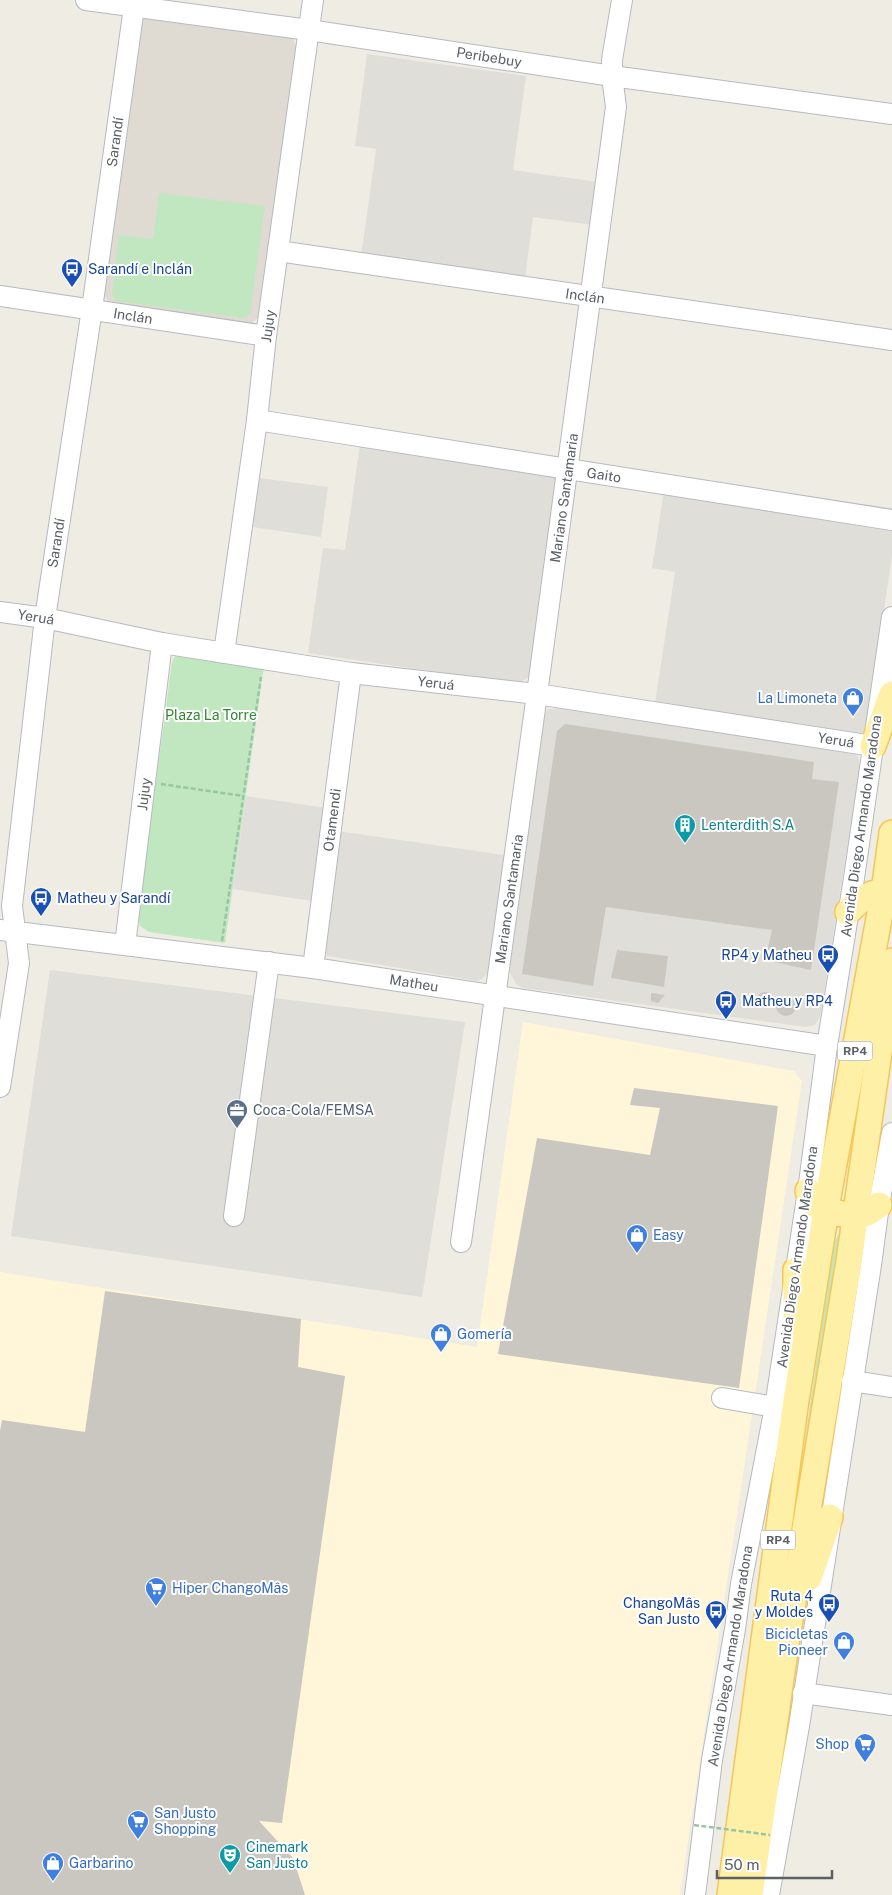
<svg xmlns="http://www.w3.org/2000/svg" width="892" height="1895" font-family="'Public Sans',sans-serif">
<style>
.commercial{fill:#fff5d8}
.industrial{fill:#dfded8}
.education{fill:#dfdbd2}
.green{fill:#c0e7bf}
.building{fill:#cac7c1}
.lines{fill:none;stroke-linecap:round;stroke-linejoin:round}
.minor-casing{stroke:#b6babe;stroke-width:22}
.major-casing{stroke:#f6c655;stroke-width:28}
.path{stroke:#97c6a3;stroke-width:2.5;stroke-dasharray:5 2.5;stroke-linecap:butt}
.minor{stroke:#fff;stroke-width:20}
.major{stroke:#fff0a8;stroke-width:25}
.path-bridge{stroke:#97c6a3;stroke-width:2.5;stroke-dasharray:5 2.5;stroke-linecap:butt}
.labels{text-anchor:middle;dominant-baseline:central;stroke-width:4;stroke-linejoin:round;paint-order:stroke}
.shield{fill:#fff;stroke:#8c9093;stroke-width:1}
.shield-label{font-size:12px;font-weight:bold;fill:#5b6065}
.street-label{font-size:14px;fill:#5b6065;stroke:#fff}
.transit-label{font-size:14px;fill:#164399;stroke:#fff;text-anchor:start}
.shop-label{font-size:14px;fill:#366cbe;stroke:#fff;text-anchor:start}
.park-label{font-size:14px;fill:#328634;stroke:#fff}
.culture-label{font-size:14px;fill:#0d838f;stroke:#fff;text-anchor:start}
.service-label{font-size:14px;fill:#4e5e75;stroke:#fff;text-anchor:start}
</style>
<rect width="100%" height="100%" fill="#efece3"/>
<path class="commercial" d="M523,1022l271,49 8,10 -122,814h-680v-623l477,75z"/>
<g class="industrial">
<path d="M367,54l159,22 -13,94 85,12 -5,43 -60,-8 -8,62 -164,-22 15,-108 -21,-3z"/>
<path d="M360,444l186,27 10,8 2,9 -28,188 -8,5 -11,2 -203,-30 15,-105 22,2z"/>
<path d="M253,477l75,10 -7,50 -75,-11z"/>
<path d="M664,491l222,34 6,6v24l-25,171 -3,5 -5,4 -204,-32 20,-131 -23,-4z"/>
<path d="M559,708l288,39 11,9 2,12 -40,249 -5,8 -9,2 -283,-39 -7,-4 -9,-17 36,-250 5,-8z"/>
<path d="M246,796l80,12 -14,93 -79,-12z"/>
<path d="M337,831l167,24 -14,110 -2,8 -5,5 -6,3 -149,-25 -5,-3z"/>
<path d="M50,970l415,52 -43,275 -411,-61z"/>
</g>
<path class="education" d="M143,17l142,16 8,6 3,7 1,6 -35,261 -4,5 -7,5 -141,-19 -6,-9 -1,-6z"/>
<g class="green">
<path d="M159,193l106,13 -15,108 -6,4 -128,-17 -4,-6 7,-60 34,4z"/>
<path d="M180,653l84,12 -39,278 -76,-11 -9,-6 -2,-10 34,-254 3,-6z"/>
<path d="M838,1235l1,8 -91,609 -3,-5 89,-604z"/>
</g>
<g class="building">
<path d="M565,724l249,38 -2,17 27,3 -28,188 -46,-10 7,-30 -166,-23 -13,79 -71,-12 35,-243z"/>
<path d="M617,950l51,6 -4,31 -53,-9z"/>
<circle cx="765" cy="1000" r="8"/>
<path d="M651,993l14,2 -7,8 -7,-2z"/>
<circle cx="786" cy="1006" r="10"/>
<path d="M634,1088l144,18 -39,282 -241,-34 39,-216 113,17 10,-47 -30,-3z"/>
<path d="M105,1291l196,28 -3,48 47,9 -63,447 -23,-2 34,37 12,37h-305v-464l2,-11 83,12z"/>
</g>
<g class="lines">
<g class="minor-casing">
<g id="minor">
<path d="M86,0l223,30 303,46 280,38"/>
<path d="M278,251l614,89"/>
<path d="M0,296l266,40"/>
<path d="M257,420l635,100"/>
<path d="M0,612l45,6 117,25 189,30 186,21 336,52"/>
<path d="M224,653l33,-233 9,-84 47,-336"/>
<path d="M0,930l313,38 514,78"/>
<path d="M125,945l37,-302"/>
<path d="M313,968l38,-295"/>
<path d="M0,1087l19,-124 -7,-57 33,-288 47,-309 43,-309"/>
<path d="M234,1216l35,-254"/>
<path d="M461,1242l76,-548 79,-587 -4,-31v-16l10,-60"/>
<path d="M852,1381l40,6"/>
<path d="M722,1398l53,9"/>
<path d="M803,1693l89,12"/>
<path d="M695,1895l17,-135 23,-131 6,-45 34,-177 33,-216 19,-145 27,-168 38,-261"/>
<path d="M769,1895l30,-169 72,-461 8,-60 13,-72"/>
</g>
</g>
<g class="major-casing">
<g id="major">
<path d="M873,746l19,-52"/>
<path d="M848,912c12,-13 25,-23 44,-19"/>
<path d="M808,1191l4,11 14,9 28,5 14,-3 11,-8"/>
<path d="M796,1327v-57"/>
<path d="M809,1578l21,-61"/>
<path d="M730,1895l65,-488 34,-216 55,-300 8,-58"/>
<path d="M750,1895l36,-251 63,-383 43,-300"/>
</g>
</g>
<g class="path">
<path d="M161,784l82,12"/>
<path d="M222,941l39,-264"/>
</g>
<use href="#minor" class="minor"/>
<use href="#major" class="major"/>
<path class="path-bridge" d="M694,1825l76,10"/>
</g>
<defs>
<g id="bus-pin" transform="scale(1.125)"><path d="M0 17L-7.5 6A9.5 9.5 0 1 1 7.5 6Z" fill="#1a4fb4" stroke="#fff"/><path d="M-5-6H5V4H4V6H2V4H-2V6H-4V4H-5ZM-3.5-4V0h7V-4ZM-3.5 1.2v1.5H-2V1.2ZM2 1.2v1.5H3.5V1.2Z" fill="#fff"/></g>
<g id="shop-pin" transform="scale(1.125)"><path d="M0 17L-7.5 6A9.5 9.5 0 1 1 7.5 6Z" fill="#3f7fe0" stroke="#fff"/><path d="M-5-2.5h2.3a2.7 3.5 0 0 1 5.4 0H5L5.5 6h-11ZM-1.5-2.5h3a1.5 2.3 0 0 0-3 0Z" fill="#fff"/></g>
<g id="building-pin" transform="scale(1.125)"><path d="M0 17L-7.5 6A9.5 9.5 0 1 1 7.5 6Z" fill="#0f9aa8" stroke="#fff"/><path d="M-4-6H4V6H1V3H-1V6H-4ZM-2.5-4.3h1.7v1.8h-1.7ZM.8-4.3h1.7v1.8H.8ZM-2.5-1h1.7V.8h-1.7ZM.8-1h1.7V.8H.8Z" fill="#fff"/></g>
<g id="office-pin" transform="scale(1.125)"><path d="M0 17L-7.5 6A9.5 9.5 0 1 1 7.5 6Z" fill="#5c6f8a" stroke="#fff"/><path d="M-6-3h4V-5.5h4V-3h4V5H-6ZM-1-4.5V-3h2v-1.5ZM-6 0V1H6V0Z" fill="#fff"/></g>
<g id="supermarket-pin" transform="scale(1.125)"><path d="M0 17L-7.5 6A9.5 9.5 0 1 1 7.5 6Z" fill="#3f7fe0" stroke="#fff"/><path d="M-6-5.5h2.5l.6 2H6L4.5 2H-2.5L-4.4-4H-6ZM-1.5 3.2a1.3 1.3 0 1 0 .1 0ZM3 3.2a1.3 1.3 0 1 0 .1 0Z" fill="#fff"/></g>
<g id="theatre-pin" transform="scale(1.125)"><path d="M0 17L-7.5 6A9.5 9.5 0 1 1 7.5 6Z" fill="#0f9aa8" stroke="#fff"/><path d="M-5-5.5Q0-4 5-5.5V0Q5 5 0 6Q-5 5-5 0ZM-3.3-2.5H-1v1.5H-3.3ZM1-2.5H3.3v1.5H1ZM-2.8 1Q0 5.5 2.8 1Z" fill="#fff"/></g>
</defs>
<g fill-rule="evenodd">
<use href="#bus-pin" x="72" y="269"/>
<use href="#shop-pin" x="853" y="698"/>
<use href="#building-pin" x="685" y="825"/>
<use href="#bus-pin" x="41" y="898"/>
<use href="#bus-pin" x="828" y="955"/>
<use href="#bus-pin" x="726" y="1001"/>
<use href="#office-pin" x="237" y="1110"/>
<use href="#shop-pin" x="637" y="1235"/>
<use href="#shop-pin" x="441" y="1334"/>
<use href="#supermarket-pin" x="156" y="1588"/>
<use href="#bus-pin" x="829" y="1604"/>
<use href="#bus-pin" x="716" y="1611"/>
<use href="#shop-pin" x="844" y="1642"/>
<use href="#supermarket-pin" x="865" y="1744"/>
<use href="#supermarket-pin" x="138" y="1821"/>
<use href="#theatre-pin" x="230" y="1855"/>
<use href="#shop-pin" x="53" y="1863"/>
</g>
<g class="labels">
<g class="shield">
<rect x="837.5" y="1041.5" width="35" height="19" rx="4"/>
<rect x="760.5" y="1530.5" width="35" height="19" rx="4"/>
</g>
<g class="shield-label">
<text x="855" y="1051">RP4</text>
<text x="778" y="1540">RP4</text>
</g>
<g class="street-label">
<text transform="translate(489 57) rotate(9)">Peribebuy</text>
<text transform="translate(115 142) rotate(-82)">Sarandí</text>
<text transform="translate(585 296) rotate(8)">Inclán</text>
<text transform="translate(133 316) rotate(9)">Inclán</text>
<text transform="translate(268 326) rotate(-82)">Jujuy</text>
<text transform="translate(604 475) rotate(9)">Gaito</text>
<text transform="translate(564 498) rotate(-82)">Mariano Santamaria</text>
<text transform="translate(56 543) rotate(-81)">Sarandí</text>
<text transform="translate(36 617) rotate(9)">Yeruá</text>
<text transform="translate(436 683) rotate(7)">Yeruá</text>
<text transform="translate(836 740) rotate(9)">Yeruá</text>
<text transform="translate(144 794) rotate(-83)">Jujuy</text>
<text transform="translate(332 820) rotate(-83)">Otamendi</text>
<text transform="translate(861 826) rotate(-82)">Avenida Diego Armando Maradona</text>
<text transform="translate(509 899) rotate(-82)">Mariano Santamaria</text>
<text transform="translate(414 983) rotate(9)">Matheu</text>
<text transform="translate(797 1257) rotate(-82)">Avenida Diego Armando Maradona</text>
<text transform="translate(730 1656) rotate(-81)">Avenida Diego Armando Maradona</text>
</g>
<g class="transit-label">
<text x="88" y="269">Sarandí e Inclán</text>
<text x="57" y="898">Matheu y Sarandí</text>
<text x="812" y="955" text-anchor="end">RP4 y Matheu</text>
<text x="742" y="1001">Matheu y RP4</text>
<text x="813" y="1596" text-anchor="end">Ruta 4<tspan x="813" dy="16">y Moldes</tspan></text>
<text x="700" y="1603" text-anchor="end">ChangoMâs<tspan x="700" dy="16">San Justo</tspan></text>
</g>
<g class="shop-label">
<text x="837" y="698" text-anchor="end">La Limoneta</text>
<text x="653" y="1235">Easy</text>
<text x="457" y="1334">Gomería</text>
<text x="172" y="1588">Hiper ChangoMâs</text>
<text x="828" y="1634" text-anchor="end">Bicicletas<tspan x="828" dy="16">Pioneer</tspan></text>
<text x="849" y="1744" text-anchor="end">Shop</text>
<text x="154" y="1813">San Justo<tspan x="154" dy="16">Shopping</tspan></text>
<text x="69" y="1863">Garbarino</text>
</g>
<g class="park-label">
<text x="211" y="715">Plaza La Torre</text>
</g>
<g class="culture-label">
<text x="701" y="825">Lenterdith S.A</text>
<text x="246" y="1847">Cinemark<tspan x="246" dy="16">San Justo</tspan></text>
</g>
<g class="service-label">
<text x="253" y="1110">Coca-Cola/FEMSA</text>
</g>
</g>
<path d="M717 1870v8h115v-8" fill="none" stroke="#5b6065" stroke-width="2.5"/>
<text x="724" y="1870" font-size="15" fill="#5b6065" stroke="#ffffff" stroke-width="4" paint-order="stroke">50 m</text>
</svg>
